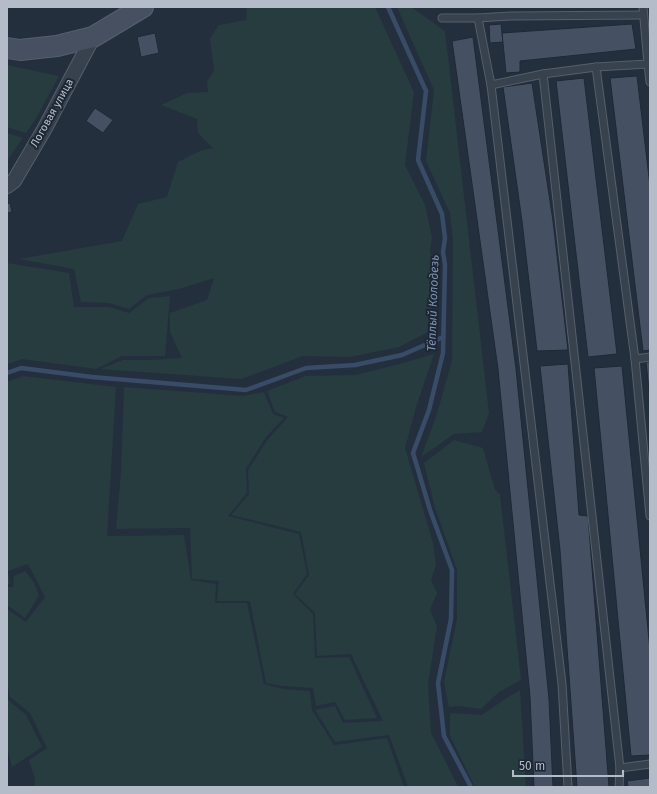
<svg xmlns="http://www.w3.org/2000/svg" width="657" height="794" font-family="'Fira Sans',sans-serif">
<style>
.green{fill:#263c3f}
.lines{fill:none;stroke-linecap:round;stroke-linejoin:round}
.stream{stroke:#394c67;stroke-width:4.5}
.building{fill:#455162;stroke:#1f2835}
.lane-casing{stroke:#565f6c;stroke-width:9}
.street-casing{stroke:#565f6c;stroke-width:16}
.secondary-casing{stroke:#565f6c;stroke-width:22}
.lane{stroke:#38414e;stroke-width:7}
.street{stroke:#38414e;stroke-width:14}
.secondary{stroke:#465061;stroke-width:20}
.labels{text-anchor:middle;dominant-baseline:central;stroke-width:4;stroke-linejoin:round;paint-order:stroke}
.street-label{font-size:11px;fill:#b4bcc9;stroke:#1d2633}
.water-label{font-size:12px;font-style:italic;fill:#7c92b1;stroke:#1d2633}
</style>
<rect width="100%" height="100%" fill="#242f3e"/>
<g class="green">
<path d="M247,7h128l39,85 -9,73 20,40 7,32 -2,14 4,14 -2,65 -33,17 -50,10 -46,-1 -62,23 -141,-10 23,-9h29l30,-2 -12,-26v-19l37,-13 7,-22 -35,11 -32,6 -18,14 -20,-6 -28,-1 -7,-33 -55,-10 103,-18 16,-37 29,-7 11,-35 22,-11 13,-3 -15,-15 -1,-14 -36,-14 26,-12 21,-1 -1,-11 7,-10 -4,-33 9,-13 27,-5z"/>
<path d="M397,7h14l34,24 44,382 -7,19 -28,2 -33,23 15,-40 16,-56 1,-120 -3,-28 -24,-52 8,-71z"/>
<path d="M7,65l52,11 -24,44 -9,13 -19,-6z"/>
<path d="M7,133l16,5 -16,23z"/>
<path d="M7,263l62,10 5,34h35l20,6 20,-15 21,-2 -5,60h-43l-26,13 -74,-10 -15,5z"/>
<path d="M434,354l-17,50 -12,44 28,95 3,22 -5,15 6,13 -7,17 7,16 -9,58 3,49 27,54h-50l-19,-52 -54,7 -20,-32 20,-4 8,17 40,-2 -32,-67 -34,2 -2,-43 -20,-19 14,-19 -8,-43 -70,-17 18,-21 -1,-24 20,-31 20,-22 -13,-5 -8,-21 39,-15 50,-1 47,-12z"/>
<path d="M23,376l93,11 -9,149 77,-1 7,45 25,4 -1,19h32l17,81 19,5 27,2 2,19 22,35 53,-7 17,49h-370l1,-8 -6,-19 18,-12 -17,-35 -20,-16 -3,-14v-74l19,13 19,-25 -17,-33 -20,7 2,13h-3v-202z"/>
<path d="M124,387l119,9 21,-4 9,22 11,4 -18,19 -20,32 1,24 -19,23 71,18 8,40 -14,20 20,20 2,44 34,-1 28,61 -32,2 -10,-18 -19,4 -3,-18 -31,-2 -16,-3 -16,-82h-33l2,-20 -27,-2 -2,-51 -74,1 5,-58z"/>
<path d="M454,440l29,8 12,42 5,4 21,186 -22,12 -18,17 -23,-3 -9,1 -5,-25 13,-63v-49l-22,-62 -11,-45z"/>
<path d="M25,571l8,10 6,14 -14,23 -18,-13v-18h6l1,-11z"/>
<path d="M520,690l6,97h-51l-25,-51v-23l32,2 23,-16z"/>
<path d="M7,699l19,16 16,32 -30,20 -5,-20z"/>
</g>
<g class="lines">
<g class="stream">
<path d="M388,7l38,84 -8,69 24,54 3,24 -2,14 2,13 -2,88 -14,57 -16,43 17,57 22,60 -1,49 -13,64 6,53 27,51"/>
<path d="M7,373l14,-5 71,9 154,13 60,-22 49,-3 47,-10 41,-18"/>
</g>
</g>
<g class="building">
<path d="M501,24l2,18 -13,1 -1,-18z"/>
<path d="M632,24l4,25 -116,12v11l-14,1 -4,-40z"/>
<path d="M155,33l4,20 -18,4 -4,-20z"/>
<path d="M473,37l43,332 33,330 4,88h-19l-4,-90 -32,-328 -46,-328z"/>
<path d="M637,76l13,110v164l-7,1 -33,-273z"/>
<path d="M584,78l33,276 -29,3 -32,-276z"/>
<path d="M532,83l21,138 15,129 -31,1 -15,-130 -19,-134z"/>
<path d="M95,108l18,12 -10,13 -17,-12z"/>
<path d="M10,203l2,9 -5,1v-9z"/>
<path d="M646,362h4v37z"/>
<path d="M568,364l11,151 9,1 21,271h-32l-17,-237 -20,-184z"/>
<path d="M622,366l28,284v105l-19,1 -37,-388z"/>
<path d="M650,778v9h-22l-1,-6z"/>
</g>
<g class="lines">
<g class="lane-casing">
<g id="lane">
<path d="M643,7l5,57h2"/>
<path d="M442,18h36l33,-2 132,-1"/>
<path d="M478,18l13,67 71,599 6,103"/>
<path d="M543,74l77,694"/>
<path d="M650,82l-2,-18 -52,3 39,292 15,157"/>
<path d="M491,85l52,-11 53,-7"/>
<path d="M635,359l15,-2"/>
<path d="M619,787l1,-19 30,-4"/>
</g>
</g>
<g class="street-casing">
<path id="street" d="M7,186l7,-5 31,-53 48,-91"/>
</g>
<g class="secondary-casing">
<path id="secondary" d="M7,48l13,2 37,-4 36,-9 50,-30"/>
</g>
<use href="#lane" class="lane"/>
<use href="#street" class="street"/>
<use href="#secondary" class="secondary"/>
</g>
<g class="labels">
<g class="street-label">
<text transform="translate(52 113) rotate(-61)">Логовая улица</text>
</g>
<g class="water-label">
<text transform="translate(433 303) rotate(-88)">Тёплый Колодезь</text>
</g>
</g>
<rect width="657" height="794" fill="none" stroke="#b4bcc9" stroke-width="16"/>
<path d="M513 770v6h110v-6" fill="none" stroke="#b4bcc9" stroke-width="2"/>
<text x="519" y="770" font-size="12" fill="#b4bcc9" stroke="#1d2633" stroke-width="3" paint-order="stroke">50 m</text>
</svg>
